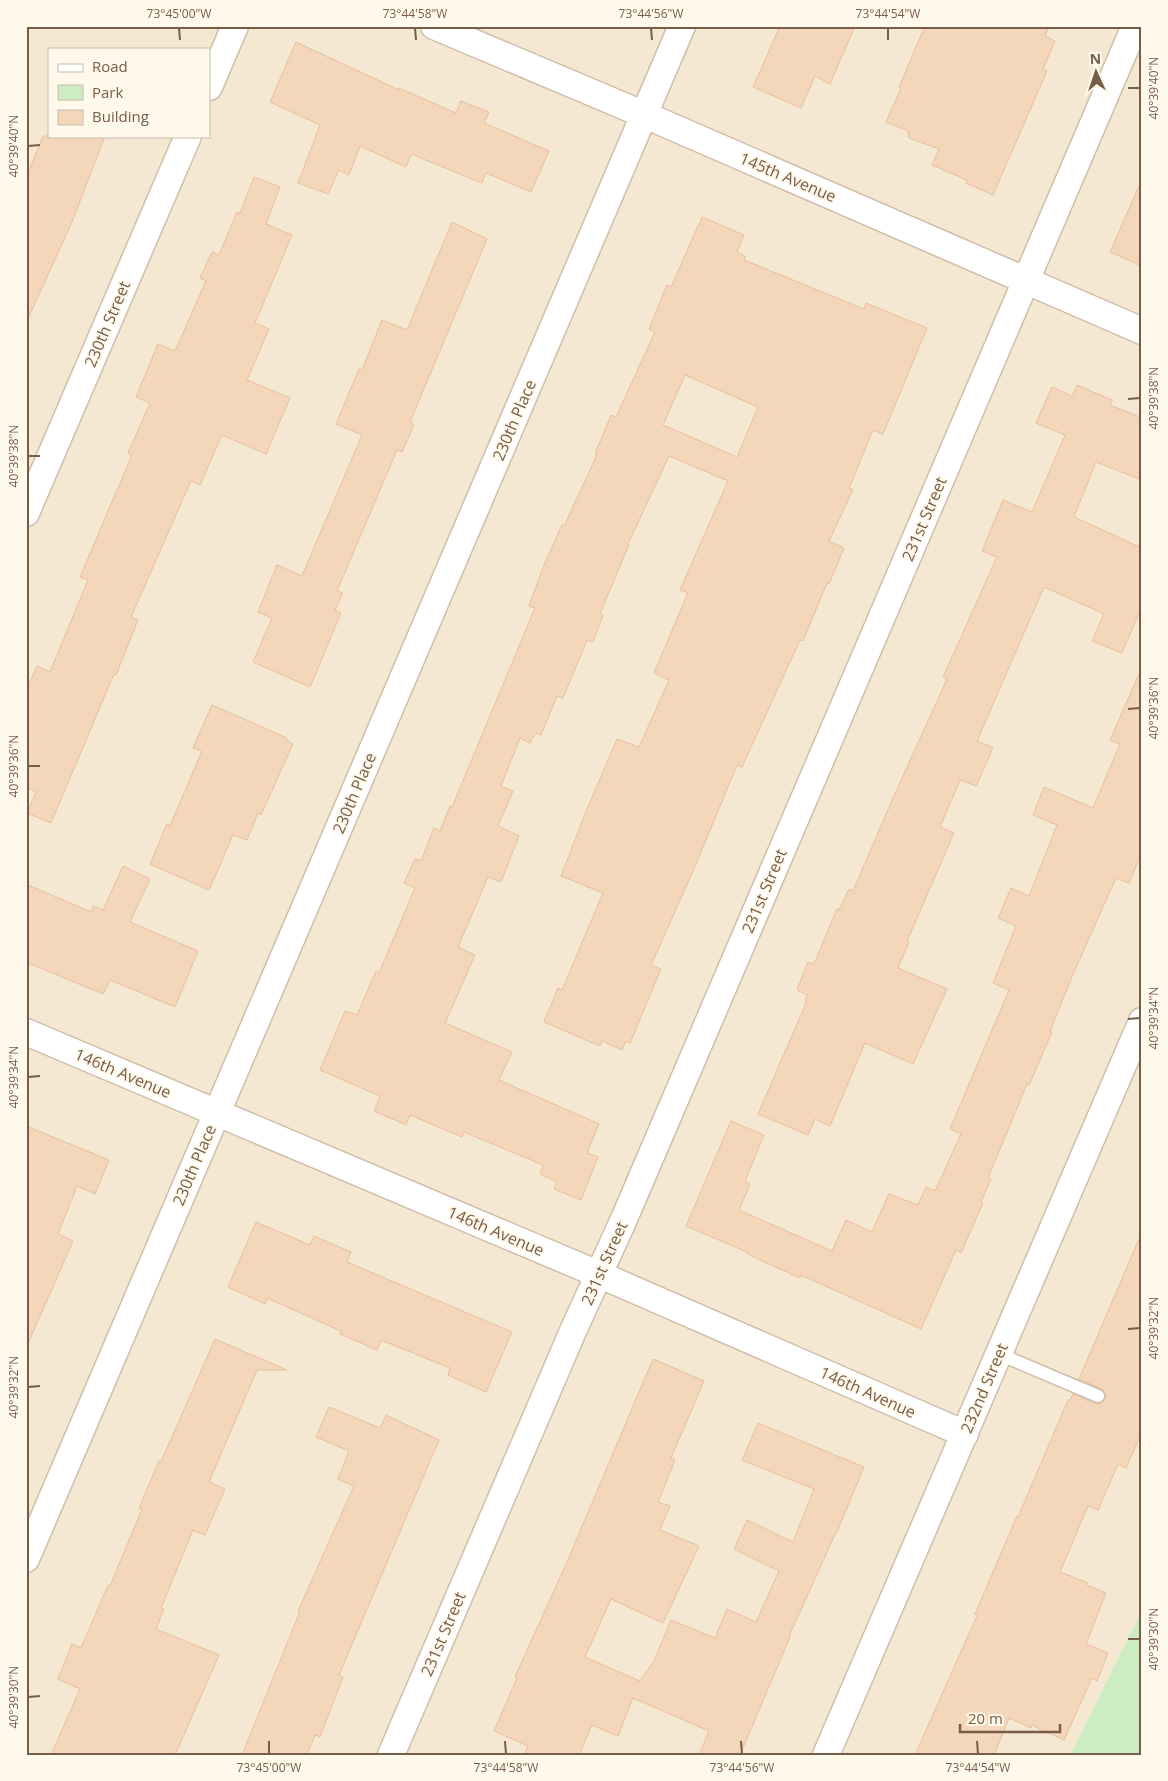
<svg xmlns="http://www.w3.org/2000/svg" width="1168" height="1781" font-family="'Open Sans',sans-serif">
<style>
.residential{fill:#f5e8d2;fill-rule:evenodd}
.green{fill:#ceecc1}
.building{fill:#f4d7ba;stroke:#e7bf9a;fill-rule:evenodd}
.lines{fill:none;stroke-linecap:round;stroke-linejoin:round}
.service-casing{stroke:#cfbeaa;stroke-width:15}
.minor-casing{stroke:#cfbeaa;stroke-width:29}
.service{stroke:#fff;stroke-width:12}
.minor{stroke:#fff;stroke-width:26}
.ticks{fill:none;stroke:#775d48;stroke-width:2}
.labels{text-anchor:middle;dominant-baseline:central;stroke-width:4;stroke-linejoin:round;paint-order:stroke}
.street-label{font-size:16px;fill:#775d48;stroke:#fff9eb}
.neatline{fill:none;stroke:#775d48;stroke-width:2}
.ticks-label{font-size:12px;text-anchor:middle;fill:#775d48}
</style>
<rect width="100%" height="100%" fill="#fdf6e4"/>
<path class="residential" d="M26,26h1116v1584l-72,145h-1044zM49,49h160v87h-160z"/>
<path class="green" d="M1142,1610v145h-72z"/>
<g class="building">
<path d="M780,26h75l-25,58 -15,-8 -14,32 -48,-21z"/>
<path d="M925,26h124l-4,10 10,5 -12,28 4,2 -54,124 -27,-12 1,-3 -35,-15 7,-16 -30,-11 -1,-7 -22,-9 15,-34 -2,-1z"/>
<path d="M296,42l103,48v-2l57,25 5,-12 28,11 -5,11 65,28 -18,41 -45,-19 -4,10 -71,-29 -5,13 -46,-21 -11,29 -10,-5 -11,24 -30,-11 22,-58 -50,-23z"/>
<path d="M43,136h62l-33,86 -46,101v-145z"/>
<path d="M254,177l26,10 -14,37 26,11 -37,88 14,6 -22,51 43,18 -24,56 -44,-19 -22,50 -9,-4 -60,136 7,3 -22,55 -2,-1 -63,149 -24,-10 9,-21 -10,-5v-96l11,-25 13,6 38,-92 -8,-3 52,-122 -4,-2 22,-50 -14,-6 22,-53 17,7 31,-70 -6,-3 12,-26 7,3 18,-43 3,1z"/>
<path d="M1142,179v87l-32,-14z"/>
<path d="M702,217l42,18 -7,17 8,4 -1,4 120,49 2,-6 61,25 -44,106 -10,-4 -24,58 4,2 -24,51 15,7 -15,36 -2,-1 -24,58 -3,-1 -58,127 -5,-2 -43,104 -43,96 10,4 -31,74 -4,-2 -4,9 -20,-9 -2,5 -56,-24 14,-34 4,2 41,-97 -42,-17 24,-62 32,-75 22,8 30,-67 -15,-7 34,-80 -8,-3 48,-109 -59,-25 -41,88 1,1 -29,68 3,2 -10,27 -6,-2 -24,58 -6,-2 -16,39 -6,-2 -5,10 -10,-5 -19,48 12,5 -15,35 21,10 -18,46 -13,-5 -30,70 17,8 -30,68 67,29 -13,28 100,44 -12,29 11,4 -17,43 -27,-11 3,-7 -17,-8 3,-9 -79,-33 -2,5 -52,-22 -4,10 -32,-14 6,-15 -60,-26 25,-59 12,4 19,-44 3,2 36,-85 -11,-5 11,-24 6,2 13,-33 6,3 10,-25 2,1 83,-199 -6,-2 15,-41 18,-40 2,1 33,-71 -2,-1 16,-39 5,2 39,-85 -6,-3 18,-44 4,2zM685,375l73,32 -21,50 -74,-32z"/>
<path d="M452,222l35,17 -77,183 4,3 -12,27 -5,-2 -60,141 6,2 -8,17 6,3 -31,74 -57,-25 19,-44 -14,-6 19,-47 25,11 60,-141 -26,-11 23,-55 3,1 20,-50 25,10z"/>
<path d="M1077,385l35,15 -2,5 32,13v62l-46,-18 -22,55 68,31v58l-20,47 -30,-12 12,-27 -60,-27 -67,154 16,7 -17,38 -16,-6 -20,47 14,6 -47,108 2,1 -11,26 49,21 -34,75 -48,-21 -35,83 -15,-7 -7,16 -50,-21 49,-113 -2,-1 3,-5 -11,-5 11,-28 6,2 23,-55 2,1 10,-21 4,2 40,-93 54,-119 -4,-2 54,-120 -15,-6 21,-51 29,12 33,-77 -29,-12 16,-36 20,9z"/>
<path d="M1142,667v184l-13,32 -13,-5 -42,94 -24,59 2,1 -23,53 -2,-1 -39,94 3,1 -10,23 2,1 -22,50 -5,-3 -35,79 -120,-54 -1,3 -36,-16 -18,-9 1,-1 -61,-26 45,-105 33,14 -19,46 5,3 -11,26 93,41 14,-31 26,12 17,-38 29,11 8,-18 9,4 26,-57 -11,-5 59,-139 -16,-7 23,-57 -18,-8 13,-30 18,8 28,-71 -24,-10 11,-28 49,21 27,-64 -10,-4z"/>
<path d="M212,705l75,33 -1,2 7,4 -32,71 -3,-2 -11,27 -14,-5 -24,55 -59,-26 17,-40 3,2 32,-75 -9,-3z"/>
<path d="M123,866l27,13 -20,43 68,29 -23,56 -65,-27 -7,14 -77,-32v-78l65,28 2,-6 10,4z"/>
<path d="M26,1126l83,34 -14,34 -18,-8 -19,48 15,7 -47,107z"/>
<path d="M256,1222l54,23 4,-9 37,16 -4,10 165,70 -26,60 -38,-17 2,-7 -69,-28 -4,10 -37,-16 1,-3 -74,-33 -2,6 -37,-17z"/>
<path d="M1142,1232v200l-16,36 -8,-4 -20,46 -10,-4 -28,66 28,11 -1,2 19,8 -20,51 22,9 -11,28 -5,-3 -28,62 -32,-15 -1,3 -22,-10 -15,37h-79l62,-139 -2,-2 42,-98 1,1 50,-117h2l3,-6 22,10h4l6,-4 1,-5 -4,-6 -23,-10z"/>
<path d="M215,1339l72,31h-30l-48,112 16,7 -20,46 -12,-5 -32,78 3,1 -8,20 63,26 -44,100h-124l29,-66 -22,-10 14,-35 9,4 27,-63 2,1 32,-77 -3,-1 20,-47 2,1z"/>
<path d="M653,1359l51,22 -33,77 4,2 -17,42 12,4 -10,24 39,16 -36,77 -52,-24 -26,58 55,24 14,-20 17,-41 44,18 12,-29 29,13 23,-51 -45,-22 13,-29 46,22 21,-53 -72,-29 16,-37 106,44 -27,65h-1l-47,104 1,1 -50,118h-41l10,-24 -76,-33 -15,38 -26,-11 -13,30h-55l4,-9 -34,-15 23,-53 -2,-1 52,-115z"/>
<path d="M329,1407l51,21 6,-13 53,25 -100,235 4,2 -23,60 -5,-2 -8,20h-65l55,-136 3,-8h-2l56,-125 -16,-7 11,-28 -33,-14z"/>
</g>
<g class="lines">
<g class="service-casing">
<path id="service" d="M999,1354l99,42"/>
</g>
<g class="minor-casing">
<g id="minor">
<path d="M434,26l211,89 497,216"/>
<path d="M209,87l26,-61"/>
<path d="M26,513l162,-377"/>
<path d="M26,1032l572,242 367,160"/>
<path d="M26,1559l656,-1533"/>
<path d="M391,1755l182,-424 51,-112 511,-1193"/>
<path d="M826,1755l316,-734"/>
</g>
</g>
<use href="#service" class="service"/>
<use href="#minor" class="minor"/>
</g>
<path class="ticks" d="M179,28l1,12M415,28l1,12M651,28l1,12M888,28v12M1128,88h12M28,146l12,-1M1128,399l12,-1M28,456h12M1128,709l12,-1M28,766h12M1128,1019l12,-1M28,1077l12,-1M1128,1329l12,-1M28,1387l12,-1M1128,1639h12M28,1697l12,-1M269,1741v13M505,1741l1,13M741,1741l1,13M977,1741l1,13"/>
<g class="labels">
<g class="street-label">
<text transform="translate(788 177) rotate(23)">145th Avenue</text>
<text transform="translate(107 324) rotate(-67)">230th Street</text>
<text transform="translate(514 420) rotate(-67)">230th Place</text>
<text transform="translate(924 519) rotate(-67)">231st Street</text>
<text transform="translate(354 793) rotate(-67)">230th Place</text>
<text transform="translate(764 891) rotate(-67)">231st Street</text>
<text transform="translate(123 1073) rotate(23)">146th Avenue</text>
<text transform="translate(194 1165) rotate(-67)">230th Place</text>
<text transform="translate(496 1231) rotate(23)">146th Avenue</text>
<text transform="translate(604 1263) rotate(-66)">231st Street</text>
<text transform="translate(984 1388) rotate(-67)">232nd Street</text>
<text transform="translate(868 1392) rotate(24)">146th Avenue</text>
<text transform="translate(443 1634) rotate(-67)">231st Street</text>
</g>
</g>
<rect width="1168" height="1781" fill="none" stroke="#fff9eb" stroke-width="55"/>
<rect x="48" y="48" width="162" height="90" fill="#fff9eb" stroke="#c9bbaa"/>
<rect x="58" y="64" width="25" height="8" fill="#ffffff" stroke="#c9bbaa"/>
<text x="92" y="72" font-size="15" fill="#775d48">Road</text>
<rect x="58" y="85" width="25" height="15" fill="#ceecc1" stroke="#c9bbaa"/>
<text x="92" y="98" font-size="15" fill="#775d48">Park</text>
<rect x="58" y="110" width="25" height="15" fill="#f4d7ba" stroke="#c9bbaa"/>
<text x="92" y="122" font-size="15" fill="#775d48">Building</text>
<g transform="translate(1096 72) rotate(357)" stroke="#fff9eb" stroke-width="4" paint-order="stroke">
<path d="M0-4L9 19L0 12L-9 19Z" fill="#775d48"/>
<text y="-8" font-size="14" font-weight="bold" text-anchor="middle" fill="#775d48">N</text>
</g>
<path d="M960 1724v8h100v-8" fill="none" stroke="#775d48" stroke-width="2.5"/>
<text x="968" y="1724" font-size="15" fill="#775d48" stroke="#fff9eb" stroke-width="4" paint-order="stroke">20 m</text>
<rect x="28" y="28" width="1112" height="1726" class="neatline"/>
<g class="ticks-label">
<text x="179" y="18">73°45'00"W</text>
<text x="415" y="18">73°44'58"W</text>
<text x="651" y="18">73°44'56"W</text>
<text x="888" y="18">73°44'54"W</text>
<text transform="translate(1154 88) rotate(-90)" y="4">40°39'40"N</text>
<text transform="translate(14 146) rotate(-90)" y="4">40°39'40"N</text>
<text transform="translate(1154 398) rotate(-90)" y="4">40°39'38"N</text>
<text transform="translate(14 456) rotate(-90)" y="4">40°39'38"N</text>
<text transform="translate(1154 708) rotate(-90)" y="4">40°39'36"N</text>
<text transform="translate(14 766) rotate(-90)" y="4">40°39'36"N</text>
<text transform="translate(1154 1018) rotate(-90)" y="4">40°39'34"N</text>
<text transform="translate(14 1077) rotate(-90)" y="4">40°39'34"N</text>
<text transform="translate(1154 1328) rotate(-90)" y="4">40°39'32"N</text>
<text transform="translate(14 1387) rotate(-90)" y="4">40°39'32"N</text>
<text transform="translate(1154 1639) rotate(-90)" y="4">40°39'30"N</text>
<text transform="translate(14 1697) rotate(-90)" y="4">40°39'30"N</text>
<text x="269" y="1772">73°45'00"W</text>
<text x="506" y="1772">73°44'58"W</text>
<text x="742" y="1772">73°44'56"W</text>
<text x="978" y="1772">73°44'54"W</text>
</g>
</svg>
